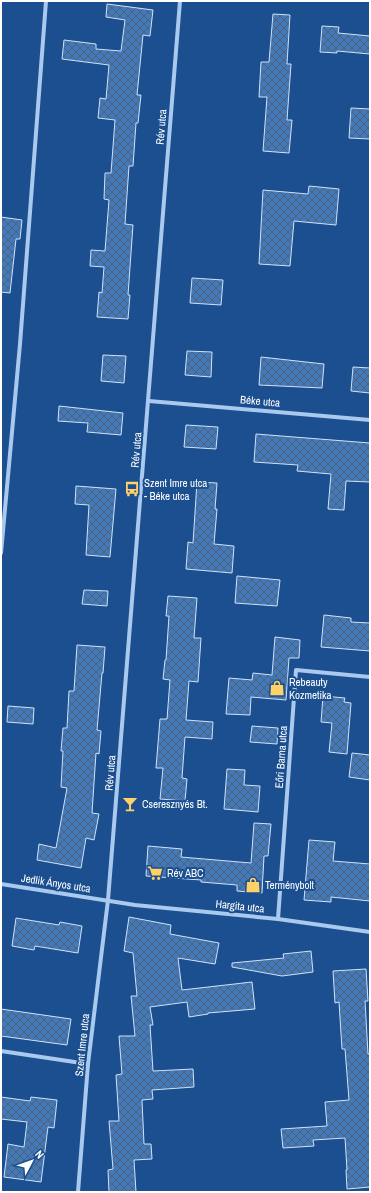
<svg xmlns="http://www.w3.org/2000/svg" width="371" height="1193" font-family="'Archivo Narrow',sans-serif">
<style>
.building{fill:url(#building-cross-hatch);stroke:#cfe3fa}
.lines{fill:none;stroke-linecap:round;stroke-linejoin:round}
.minor{stroke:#a9c9ee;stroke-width:4}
.labels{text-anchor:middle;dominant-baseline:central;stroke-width:4;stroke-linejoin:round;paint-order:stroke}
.street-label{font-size:11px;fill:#fff;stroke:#1b4f8f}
.poi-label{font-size:11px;fill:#fff;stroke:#1b4f8f;text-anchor:start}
</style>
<defs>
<pattern id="building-cross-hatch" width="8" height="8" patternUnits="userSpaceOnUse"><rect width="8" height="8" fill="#4478b7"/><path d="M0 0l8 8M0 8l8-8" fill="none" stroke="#486282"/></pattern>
</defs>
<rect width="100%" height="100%" fill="#1b4f8f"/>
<g class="building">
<path d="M107,4l46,6 -3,26 -7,-1 -6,60h4l-3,28h-2l-3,43h-4l-4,58 8,1 -5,70h2l-2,24 -31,-2 2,-25 3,1 2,-26 -14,-1 1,-16 14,1 4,-51 -5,-1 1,-26h6l4,-53 -17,-2 2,-20 6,1 3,-34 -47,-6 2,-19 32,4v5l25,2 4,-31 -19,-3z"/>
<path d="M273,14l17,1 -3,49h4l-4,56h5l-3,33 -26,-2 4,-54h-8l2,-35h8z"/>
<path d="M322,26l17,1 -1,6 32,3v18l-33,-3v2l-17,-1z"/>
<path d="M351,108l19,1v30l-21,-1z"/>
<path d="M309,186l30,3 -3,36 -42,-4 -4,45 -31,-2 4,-74 45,4z"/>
<path d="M1,217l21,3 -2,19h-4l-6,54 -9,-1z"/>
<path d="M192,278l31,2 -2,25 -31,-2z"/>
<path d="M187,351l25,1 -1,25 -26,-2z"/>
<path d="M103,355l23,1 -2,27 -23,-2z"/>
<path d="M261,357l63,7 -2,24 -63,-3z"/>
<path d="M353,367l17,1v25l-19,-2z"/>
<path d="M59,406l64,7 -2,22 -34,-3 1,-9 -30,-2z"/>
<path d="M186,425l32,2 -2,22 -32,-2z"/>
<path d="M256,434l114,9v39l-24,-1 -2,29 -16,-1 3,-35 -34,-3 1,-6 -44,-3z"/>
<path d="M197,482l20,1 -2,26h2l-3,35 20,2 -2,27 -46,-4 2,-27 5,1z"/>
<path d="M76,486l40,3 -6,68 -24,-2 3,-50 -14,-1z"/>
<path d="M237,576l43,4 -3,26 -42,-3z"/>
<path d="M84,590l24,1 -1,15 -25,-2z"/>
<path d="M168,596l29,2 -3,40h7l-3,44 -9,-1 -3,39 27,2 -1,17 -27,-2 -3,41 5,1 -2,22 -25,-2 3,-31h-7l4,-49h7l3,-39 -7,-1 2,-19h1l3,-44h-3z"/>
<path d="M324,615l27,3v4l19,1v28l-49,-4z"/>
<path d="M275,637l25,3 -1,18h-10l-3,42 -35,-3 -1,18 -24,-1 3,-36 23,2 1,-7 19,2z"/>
<path d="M77,645l28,2 -2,26h-1l-5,57 4,1 -2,23 -3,-1 -4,60 7,1 -5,26 -8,-2 -5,30 -44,-8 2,-16 17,4 11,-60 -6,-1 2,-36h-2l2,-23h4l2,-37h5z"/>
<path d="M323,696l22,2 -1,4 7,1 -4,51 -18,-2 3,-29 -11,-1z"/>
<path d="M8,706l26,2 -1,16 -26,-2z"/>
<path d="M252,726l26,2 -1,16 -27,-2z"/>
<path d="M352,753l18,2v25l-21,-3z"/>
<path d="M227,769l18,1 -1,15 16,1 -2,26 -34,-3z"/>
<path d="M254,823l17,1 -3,32h-4l-2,37 -25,-2v-6l-36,-3v-2l-55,-4 2,-30 34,3 -1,8 70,6z"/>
<path d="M309,840l26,2 -2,19 37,3v37l-39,-4v5l-27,-2z"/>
<path d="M129,917l42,8 -1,9 49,9 -4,21 -37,-6 4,32 70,-8 3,27 -47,4v1l-19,3 -2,-15 -37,5 3,18h-3l3,46 40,-2 1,18 -42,3 1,9 -11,1 2,44h7l1,15 -18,1 2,32h-27l-1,-22 5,-1 -4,-48h10l-3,-46 6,-1 -3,-38h16l-4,-40h6l-4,-43 -9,-2z"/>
<path d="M16,918l43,7 1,-3 22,4 -4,27 -43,-7 -1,4 -22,-4z"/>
<path d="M311,951l2,21 -31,4 -50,-9v-4l52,-5 -1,-4z"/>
<path d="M366,969l2,32h-3l3,53h2v133l-23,2 -1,-19h1l-2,-32 -32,2 1,6 -31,2 -2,-19 46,-3 -2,-24 24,-2 -4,-51h-3l-3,-47 -4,1 -2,-32z"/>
<path d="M1,1009l70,10 -4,26 -66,-9z"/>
<path d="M1,1097l29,4 1,-4 26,3 -3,28 -6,-1 -7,55 -37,-5 4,-33 16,3 3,-25 -26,-3z"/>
</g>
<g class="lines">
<g class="minor">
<path d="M149,401l221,19"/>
<path d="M1,553l19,-209 26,-343"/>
<path d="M1,884l134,21 143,14 92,13"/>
<path d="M278,919l18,-249 74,7"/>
<path d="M1,1051l87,13"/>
<path d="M78,1192l10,-128 20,-164 72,-899"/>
</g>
</g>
<defs>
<g id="bus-bare" transform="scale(1.2)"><path d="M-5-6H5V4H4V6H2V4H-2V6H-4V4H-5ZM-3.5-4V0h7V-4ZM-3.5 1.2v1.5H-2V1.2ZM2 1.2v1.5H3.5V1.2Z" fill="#ffd166" stroke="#1b4f8f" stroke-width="2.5" paint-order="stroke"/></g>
<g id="shop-bare" transform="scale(1.2)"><path d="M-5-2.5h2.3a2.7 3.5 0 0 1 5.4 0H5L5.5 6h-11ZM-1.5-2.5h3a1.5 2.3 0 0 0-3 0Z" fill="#ffd166" stroke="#1b4f8f" stroke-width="2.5" paint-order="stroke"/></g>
<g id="bar-bare" transform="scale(1.2)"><path d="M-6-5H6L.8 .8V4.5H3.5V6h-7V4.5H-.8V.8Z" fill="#ffd166" stroke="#1b4f8f" stroke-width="2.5" paint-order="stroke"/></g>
<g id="supermarket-bare" transform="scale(1.2)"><path d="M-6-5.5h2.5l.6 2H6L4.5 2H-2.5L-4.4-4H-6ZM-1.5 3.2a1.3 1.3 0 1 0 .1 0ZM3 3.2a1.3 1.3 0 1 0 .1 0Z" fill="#ffd166" stroke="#1b4f8f" stroke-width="2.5" paint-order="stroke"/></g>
</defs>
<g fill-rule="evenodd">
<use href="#bus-bare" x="132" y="489"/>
<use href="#shop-bare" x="277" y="688"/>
<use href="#bar-bare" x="130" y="804"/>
<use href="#supermarket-bare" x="155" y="873"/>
<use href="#shop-bare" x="253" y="885"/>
</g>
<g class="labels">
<g class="street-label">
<text transform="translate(161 127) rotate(-85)">Rév utca</text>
<text transform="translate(260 401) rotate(5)">Béke utca</text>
<text transform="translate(136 450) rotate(-85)">Rév utca</text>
<text transform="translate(281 757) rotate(-86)">Eőri Barna utca</text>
<text transform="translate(110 773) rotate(-85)">Rév utca</text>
<text transform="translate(56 883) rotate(9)">Jedlik Ányos utca</text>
<text transform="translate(240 906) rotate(6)">Hargita utca</text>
<text transform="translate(82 1045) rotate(-84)">Szent Imre utca</text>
</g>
<g class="poi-label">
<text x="144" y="483">Szent Imre utca<tspan x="144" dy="13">- Béke utca</tspan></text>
<text x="289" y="682">Rebeauty<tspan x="289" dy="13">Kozmetika</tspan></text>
<text x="142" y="804">Cseresznyés Bt.</text>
<text x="167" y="873">Rév ABC</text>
<text x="265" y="885">Terménybolt</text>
</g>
</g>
<rect width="371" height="1193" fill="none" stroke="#ffffff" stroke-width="4"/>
<g transform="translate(32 1161) rotate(49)" stroke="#1b4f8f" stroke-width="3" paint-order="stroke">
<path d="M0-3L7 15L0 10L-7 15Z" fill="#ffffff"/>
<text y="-6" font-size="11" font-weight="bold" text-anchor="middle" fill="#ffffff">N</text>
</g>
</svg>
